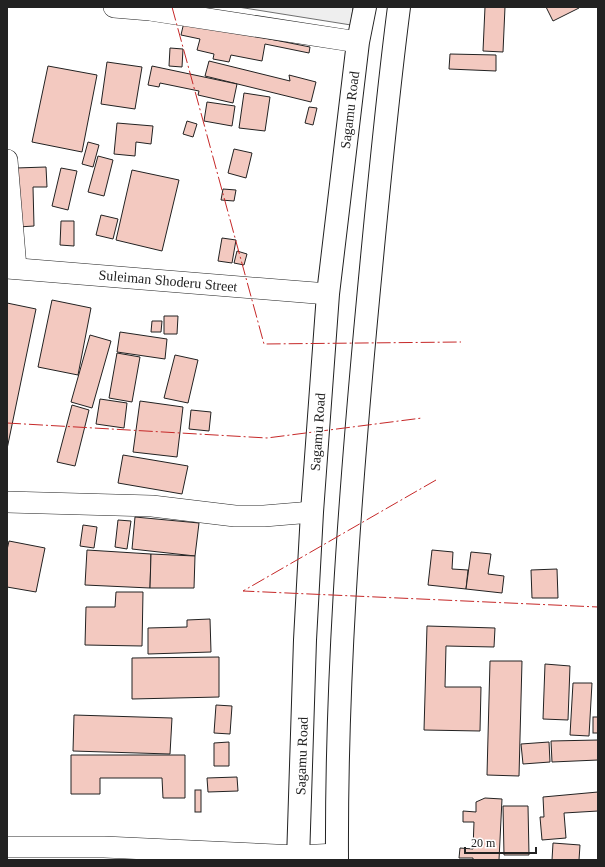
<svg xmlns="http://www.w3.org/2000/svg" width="605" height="867" font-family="Georgia,serif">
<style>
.green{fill:#eee;stroke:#6f6f6f}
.building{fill:#f3c9c0;stroke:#222}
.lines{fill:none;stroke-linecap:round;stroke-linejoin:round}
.street-casing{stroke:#222;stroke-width:22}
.highway-casing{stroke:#222;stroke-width:24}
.street{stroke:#fff;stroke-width:21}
.highway{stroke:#fff;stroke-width:22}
.power{stroke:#c62828;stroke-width:1;stroke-dasharray:14 3 2 3;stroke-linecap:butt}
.labels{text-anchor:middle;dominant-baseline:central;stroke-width:3;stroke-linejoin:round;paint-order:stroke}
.street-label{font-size:14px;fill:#222;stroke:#fff}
</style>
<rect width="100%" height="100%" fill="#fff"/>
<path class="green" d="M238,7h115l-2,18z"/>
<g class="building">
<path d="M485,7h20l-2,45 -20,-1z"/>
<path d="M546,7h32l1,1 -26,13z"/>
<path d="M184,22l126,25 -1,6 -44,-9 -3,17 -31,-6 -2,7 -16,-3 1,-5 -17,-4 3,-11 -19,-4z"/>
<path d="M170,48l13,1 -1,18 -13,-1z"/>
<path d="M450,54l46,1v16l-47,-2z"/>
<path d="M209,61l81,20 -1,-6 27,7 -5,20 -106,-26z"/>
<path d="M107,62l35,5 -7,42 -34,-5z"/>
<path d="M48,66l49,9 -15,77 -50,-10z"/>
<path d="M152,66l85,18 -4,19 -35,-8 1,-4 -39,-8 -1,4 -11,-2z"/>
<path d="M244,93l26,4 -5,34 -26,-3z"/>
<path d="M207,102l28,4 -3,20 -28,-5z"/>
<path d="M309,107l8,1 -4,17 -8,-2z"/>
<path d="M187,121l10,3 -4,13 -10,-3z"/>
<path d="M117,123l36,3 -2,18 -15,-2 -1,14 -21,-2z"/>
<path d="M88,142l11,3 -6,22 -11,-3z"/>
<path d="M234,149l18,4 -6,25 -18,-5z"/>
<path d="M98,156l15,4 -9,36 -16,-4z"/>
<path d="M46,167l1,20h-14l1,39 -16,1 -2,-59z"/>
<path d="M61,168l16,3 -9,39 -16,-4z"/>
<path d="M132,170l47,10 -17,71 -46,-11z"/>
<path d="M223,189l13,1 -2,11 -13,-1z"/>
<path d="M101,215l17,4 -5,20 -17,-4z"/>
<path d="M61,221h13v25l-14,-1z"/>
<path d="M222,238l14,2 -4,23 -14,-2z"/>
<path d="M237,251l10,3 -3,11 -10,-2z"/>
<path d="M52,300l39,8 -13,67 -40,-8z"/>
<path d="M7,303l29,6 -29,140z"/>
<path d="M164,316h14l-1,18h-13z"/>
<path d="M152,321h10l-1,11h-10z"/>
<path d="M120,332l47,7 -2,20 -48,-7z"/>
<path d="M90,335l21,6 -19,67 -21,-6z"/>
<path d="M117,353l23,4 -8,45 -23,-4z"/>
<path d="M175,355l23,5 -10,43 -24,-5z"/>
<path d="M100,399l27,4 -3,25 -28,-4z"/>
<path d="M140,401l43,6 -6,50 -44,-5z"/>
<path d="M72,405l17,5 -14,56 -18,-4z"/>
<path d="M191,410l20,2 -2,19 -20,-2z"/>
<path d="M123,455l65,11 -6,28 -64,-11z"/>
<path d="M135,517l64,6 -4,33 -63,-7z"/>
<path d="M118,520l13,1 -4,28 -12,-2z"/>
<path d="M83,525l14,2 -3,21 -14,-2z"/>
<path d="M9,541l36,7 -9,44 -29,-5v-37z"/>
<path d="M87,550l64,4 -1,34 -65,-3z"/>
<path d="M432,550l21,2 -1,17 16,1 -2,19 -38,-4z"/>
<path d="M471,552l20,2 -3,20 16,2 -2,17 -36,-4z"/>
<path d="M151,554l44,2 -1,32h-44z"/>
<path d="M557,569l1,29h-26l-1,-28z"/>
<path d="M116,592h27l-1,54 -57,-1 1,-38h29z"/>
<path d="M210,619l1,33 -63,2v-26l39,-1v-7z"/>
<path d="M427,626l68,2 -1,19 -48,-1 -1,41h36l-1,44 -56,-1z"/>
<path d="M219,657v40l-87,2v-41z"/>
<path d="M490,661h32l-3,115 -32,-1z"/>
<path d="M545,664l25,2 -2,54 -25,-1z"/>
<path d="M573,683h19l-3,53 -19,-1z"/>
<path d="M216,705l16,1 -2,28 -16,-1z"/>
<path d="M74,715l98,3 -2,36 -97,-3z"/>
<rect x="593" y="717" width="5" height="16"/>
<path d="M598,740v20l-46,2 -1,-21z"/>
<path d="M229,742v24h-15v-23z"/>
<path d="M549,742l1,20 -27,2 -2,-20z"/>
<path d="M71,755h114v43h-22l-1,-20h-62v16h-29z"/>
<path d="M237,777l1,14 -30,1 -1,-14z"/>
<rect x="195" y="790" width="6" height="22"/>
<path d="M598,792v19l-34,2 2,25 -24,2 -2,-23h4l-1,-20z"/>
<path d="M485,798l17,1 -3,61h-26v-2h-14l1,-10 13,1 1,-27h-11v-11l13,1v-10z"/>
<path d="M503,806h25l1,49h-25z"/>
<path d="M553,843l27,2 -1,15h-27z"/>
</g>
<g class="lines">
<g class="street-casing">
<g id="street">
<path d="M114,7l36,3 208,32"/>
<path d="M7,160l9,108"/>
<path d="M7,268l321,26"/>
<path d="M7,502l145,4 83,10h29l48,-4"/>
<path d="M7,847h97l194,9 39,-2"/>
</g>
</g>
<g class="highway-casing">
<g id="highway">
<path d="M298,860l7,-220 7,-128 16,-218 30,-252 7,-35"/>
<path d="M337,860c-1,-176 12,-352 28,-528 10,-108 20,-217 34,-325"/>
</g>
</g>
<use href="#street" class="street"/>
<use href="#highway" class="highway"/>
<g class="power">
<path d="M172,7l92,337 197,-2"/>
<path d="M7,423l260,15 155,-20"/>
<path d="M436,480l-193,111 355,16"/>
</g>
</g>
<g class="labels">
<g class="street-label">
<text transform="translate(350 110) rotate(-83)">Sagamu Road</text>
<text transform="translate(168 281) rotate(5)">Suleiman Shoderu Street</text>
<text transform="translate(318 432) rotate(-86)">Sagamu Road</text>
<text transform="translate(302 756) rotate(-88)">Sagamu Road</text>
</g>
</g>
<rect width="605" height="867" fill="none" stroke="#222222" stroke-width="16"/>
<path d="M465 847v6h71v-6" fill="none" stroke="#222222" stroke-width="2"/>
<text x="471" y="847" font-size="12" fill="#222222" stroke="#ffffff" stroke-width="3" paint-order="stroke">20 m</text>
</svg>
